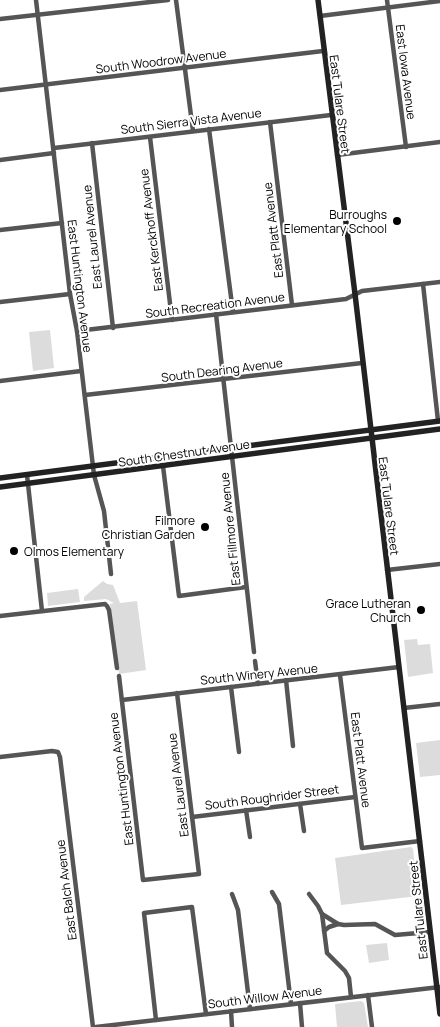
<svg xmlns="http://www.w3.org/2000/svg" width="440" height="1027" font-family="Manrope,sans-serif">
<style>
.green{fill:#dcdcdc}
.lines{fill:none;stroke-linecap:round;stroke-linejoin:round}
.street{stroke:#555;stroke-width:4.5}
.secondary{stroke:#222;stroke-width:5.5}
.poi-dot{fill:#000;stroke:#fff;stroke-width:2}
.labels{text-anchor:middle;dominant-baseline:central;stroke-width:4;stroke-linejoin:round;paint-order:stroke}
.street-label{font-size:12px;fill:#000;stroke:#fff}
.poi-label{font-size:12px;fill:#000;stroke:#fff;text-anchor:end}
</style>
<rect width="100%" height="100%" fill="#fff"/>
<g class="green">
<path d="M50,330l4,38 -21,3 -4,-39z"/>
<path d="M103,581l4,3 6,1 7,18 17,-2 9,69 -27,4 -9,-70 4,-1 -8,-4 -22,2v-4z"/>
<path d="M78,589l2,13 -32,4 -1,-13z"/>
<path d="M417,639l1,6 12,-1 3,29 -25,4 -4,-37z"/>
<path d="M440,740v35l-20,2 -4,-34z"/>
<path d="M411,847l2,2 5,47 -77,9 -6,-47z"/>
<path d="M387,943l2,17 -20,3 -3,-18z"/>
<path d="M361,1001l3,2 4,24h-31l-2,-23z"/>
</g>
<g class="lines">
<g class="street">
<path d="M36,0l34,294 7,37 17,144 10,36 7,63"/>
<path d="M176,0l17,131"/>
<path d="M387,0l19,147"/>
<path d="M320,16l120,-15"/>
<path d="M0,19l168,-19"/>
<path d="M0,90l323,-39"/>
<path d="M270,122l22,183"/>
<path d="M209,129l24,183"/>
<path d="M150,137l22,183"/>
<path d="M92,143l21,185"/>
<path d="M54,148l277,-33"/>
<path d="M337,155l103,-13"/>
<path d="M0,160l54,-7"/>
<path d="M0,230l62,-7"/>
<path d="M423,284l15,137"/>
<path d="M0,302l70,-8"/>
<path d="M216,314l38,338"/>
<path d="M77,331l269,-32 16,-8 78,-9"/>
<path d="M0,381l81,-10"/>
<path d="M85,395l277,-32"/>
<path d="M163,466l16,130 67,-9"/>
<path d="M27,475l15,136"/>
<path d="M387,570l53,-6"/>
<path d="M0,616l105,-12 2,2 2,4 8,58"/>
<path d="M255,661l3,23"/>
<path d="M340,675l22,173 58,-7"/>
<path d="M119,676l24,204 56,-6 -22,-181"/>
<path d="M286,680l7,66"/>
<path d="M231,687l8,65"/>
<path d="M122,700l277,-33"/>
<path d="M404,708l36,-4"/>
<path d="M0,757l52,-6 6,1 2,5 33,270"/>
<path d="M300,804l4,27"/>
<path d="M246,810l4,27"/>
<path d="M192,817l163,-20"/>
<path d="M272,892l7,12 12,100"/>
<path d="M232,894l6,16 12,99"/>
<path d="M309,894l9,12 4,8 5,39 18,18 4,7 2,19"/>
<path d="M322,914l16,10 -9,3 -5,4"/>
<path d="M338,924l6,1 31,-1 20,11 35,-3"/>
<path d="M368,995l4,32"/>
<path d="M300,1003l2,24"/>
<path d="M231,1011l1,16"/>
<path d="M156,1020l-12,-107 48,-6 14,107"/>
<path d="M96,1027l344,-40"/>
</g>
<g class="secondary">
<path d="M318,0l37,294 85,720"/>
<path d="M0,478l440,-57"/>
<path d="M0,487l440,-58"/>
</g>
</g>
<g class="poi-dot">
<circle cx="397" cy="221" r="5"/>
<circle cx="205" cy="527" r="5"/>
<circle cx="14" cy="551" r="5"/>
<circle cx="421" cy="610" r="5"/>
</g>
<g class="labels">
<g class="street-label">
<text transform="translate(161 61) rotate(-7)">South Woodrow Avenue</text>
<text transform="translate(406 72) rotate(83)">East Iowa Avenue</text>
<text transform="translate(340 104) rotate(83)">East Tulare Street</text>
<text transform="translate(191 121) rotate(-7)">South Sierra Vista Avenue</text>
<text transform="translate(151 230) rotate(-97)">East Kerckhoff Avenue</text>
<text transform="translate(273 230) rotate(-97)">East Platt Avenue</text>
<text transform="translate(92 237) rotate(-96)">East Laurel Avenue</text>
<text transform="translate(80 286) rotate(83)">East Huntington Avenue</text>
<text transform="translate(215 305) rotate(-7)">South Recreation Avenue</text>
<text transform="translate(222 370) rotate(-7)">South Dearing Avenue</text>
<text transform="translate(184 453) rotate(-8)">South Chestnut Avenue</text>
<text transform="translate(389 506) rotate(83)">East Tulare Street</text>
<text transform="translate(230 529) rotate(-96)">East Fillmore Avenue</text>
<text transform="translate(259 674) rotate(-6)">South Winery Avenue</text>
<text transform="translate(361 760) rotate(83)">East Platt Avenue</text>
<text transform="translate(121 779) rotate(-97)">East Huntington Avenue</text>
<text transform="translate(178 785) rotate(-97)">East Laurel Avenue</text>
<text transform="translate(272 797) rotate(-7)">South Roughrider Street</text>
<text transform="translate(66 890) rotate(-97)">East Balch Avenue</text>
<text transform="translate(418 910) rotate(-96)">East Tulare Street</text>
<text transform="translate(265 997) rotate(-7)">South Willow Avenue</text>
</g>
<g class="poi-label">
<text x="387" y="214">Burroughs<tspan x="387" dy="14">Elementary School</tspan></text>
<text x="195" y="520">Filmore<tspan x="195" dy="14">Christian Garden</tspan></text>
<text x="24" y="551" text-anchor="start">Olmos Elementary</text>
<text x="411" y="603">Grace Lutheran<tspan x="411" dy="14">Church</tspan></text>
</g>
</g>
</svg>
